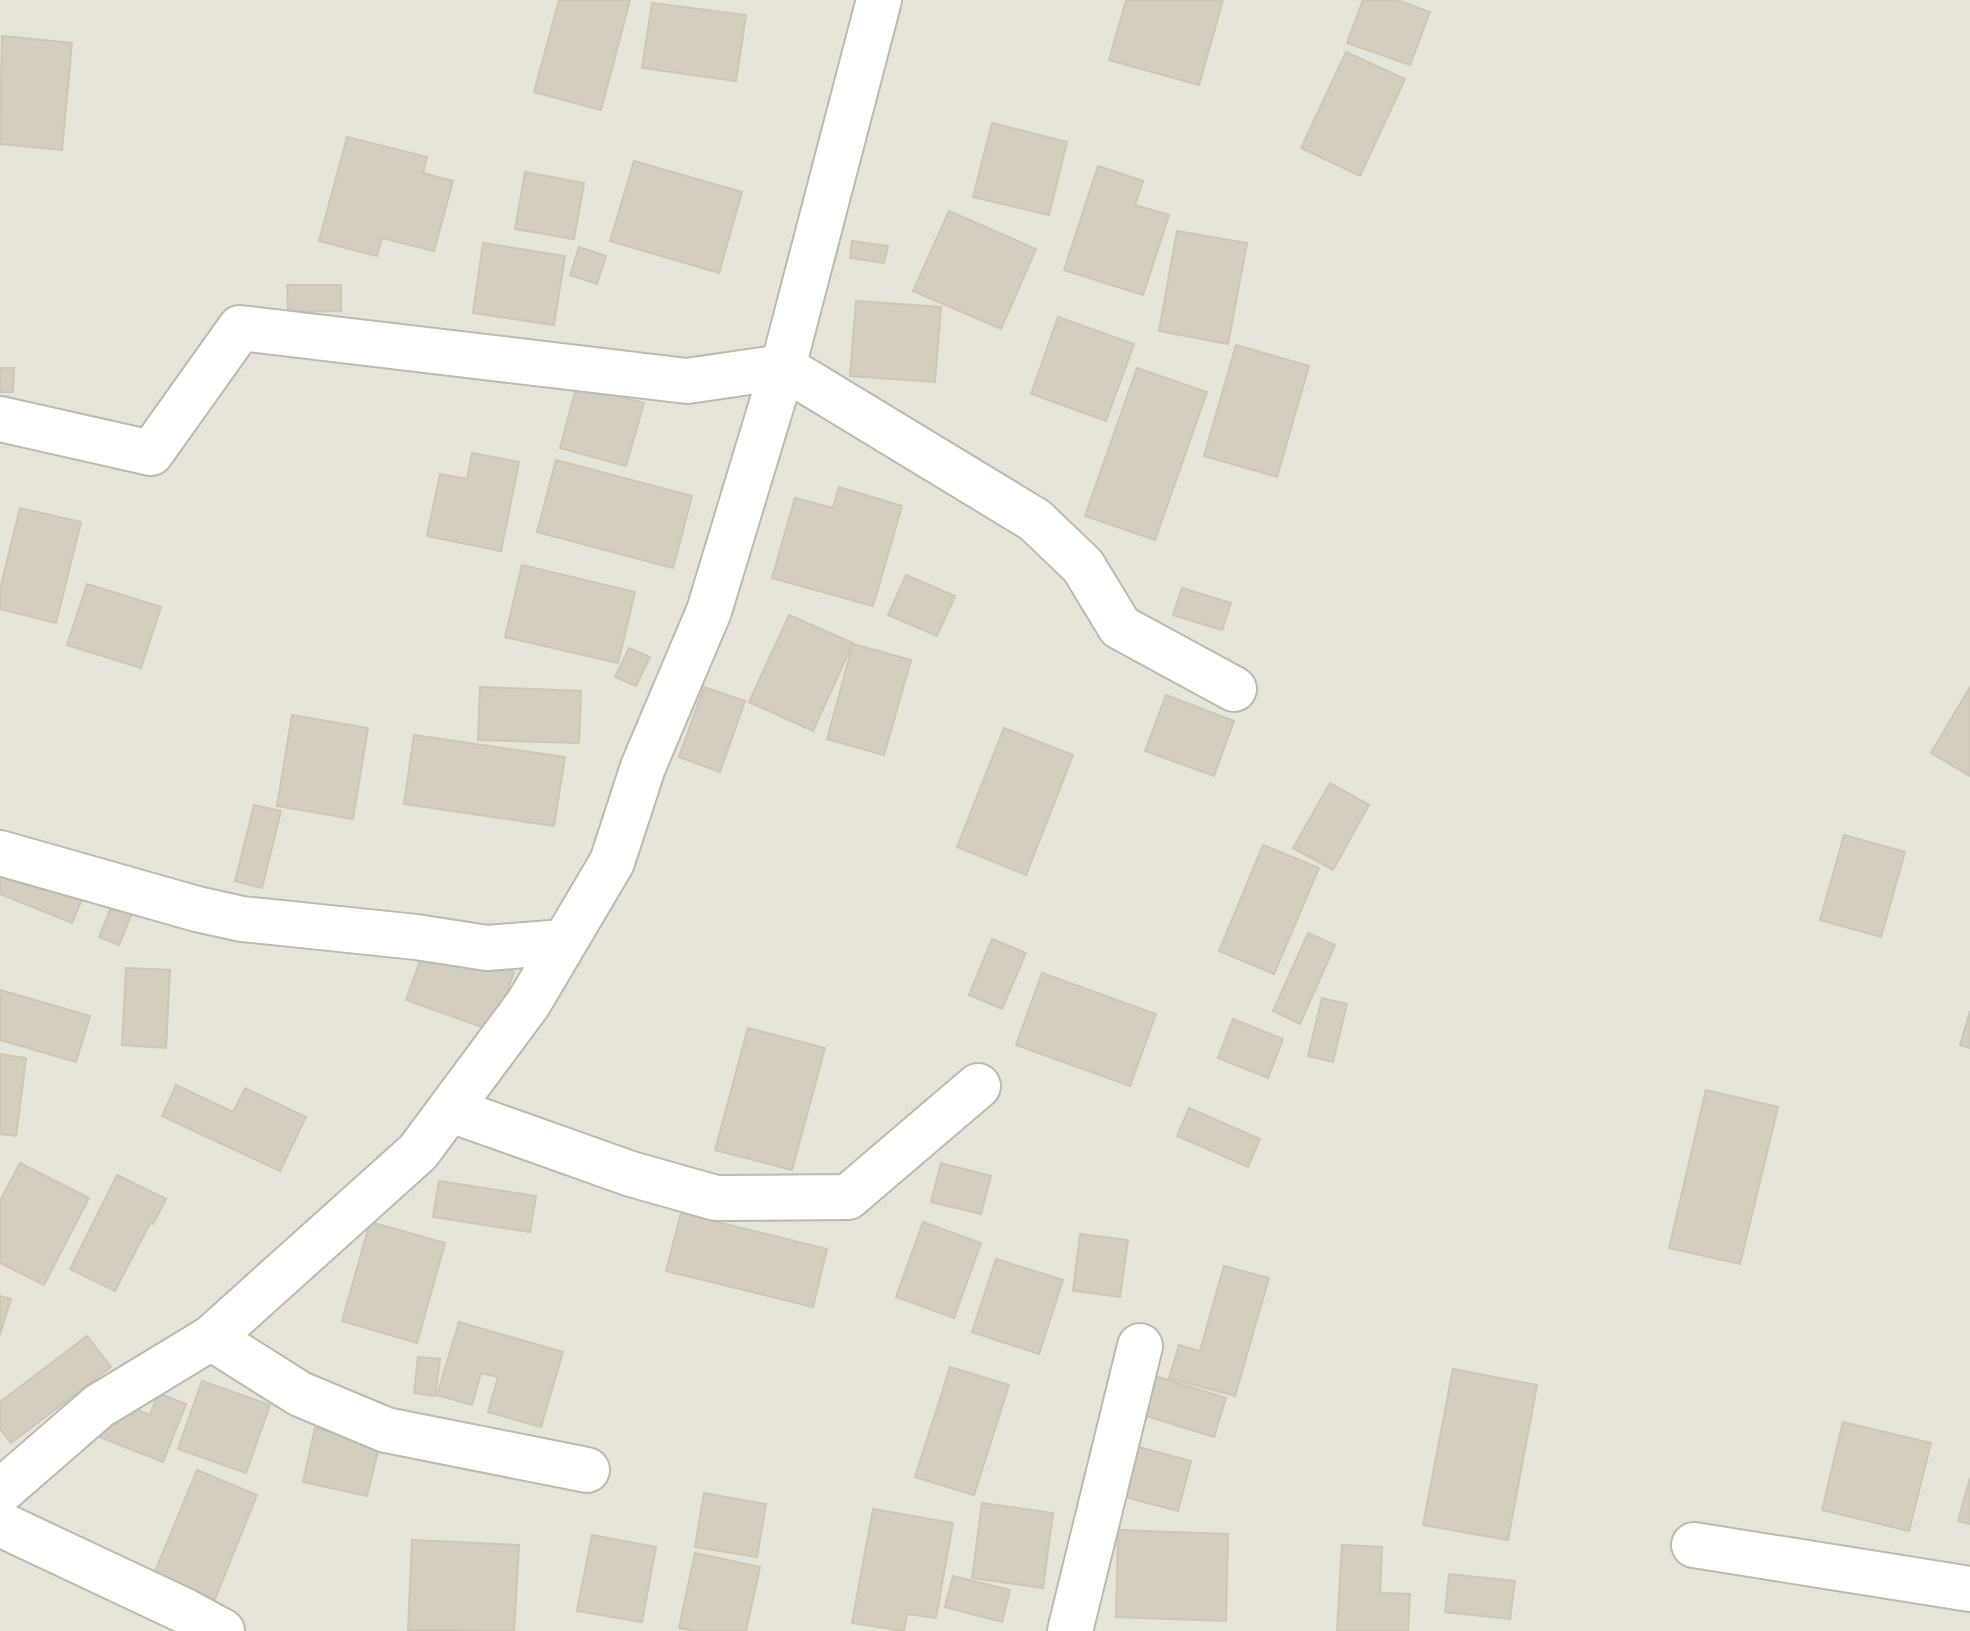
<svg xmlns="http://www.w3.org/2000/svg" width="1970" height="1631" font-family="'Nunito Sans',sans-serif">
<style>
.residential{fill:#e6e3d8}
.building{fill:#d3cec0;stroke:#cdc6b4;stroke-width:2}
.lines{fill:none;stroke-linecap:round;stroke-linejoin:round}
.minor-casing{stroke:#bdb9ad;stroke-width:48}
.minor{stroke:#fff;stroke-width:44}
</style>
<rect width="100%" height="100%" fill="#f3f1ea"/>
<rect class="residential" x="0" y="0" width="1970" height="1631"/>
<g class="building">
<path d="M559,0h71l-29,110 -67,-18z"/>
<path d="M1126,0h97l-24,85 -90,-25z"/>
<path d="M1363,0h34l33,12 -20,53 -63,-22z"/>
<path d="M652,3l94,12 -10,66 -94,-13z"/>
<path d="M2,36l70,7 -10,107 -62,-6z"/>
<path d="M1346,52l59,27 -45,97 -59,-28z"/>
<path d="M992,123l75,19 -18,73 -76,-18z"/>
<path d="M347,137l80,20 -4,16 30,8 -19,70 -52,-13 -5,18 -58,-15z"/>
<path d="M634,161l108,31 -23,81 -109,-32z"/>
<path d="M1098,166l45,15 -8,24 34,10 -26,80 -79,-25z"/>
<path d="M525,172l59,11 -10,56 -59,-10z"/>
<path d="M949,211l87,38 -35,80 -88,-38z"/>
<path d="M1177,231l70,12 -19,101 -69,-13z"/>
<path d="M852,241l36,5 -4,17 -34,-5z"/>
<path d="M483,243l82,13 -11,69 -81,-12z"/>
<path d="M579,247l27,9 -9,28 -27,-9z"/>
<path d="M287,285h54v26l-53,1z"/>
<path d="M856,301l85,6 -6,75 -85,-6z"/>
<path d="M1058,317l76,27 -28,77 -75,-27z"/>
<path d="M1236,345l73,21 -32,111 -73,-21z"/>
<path d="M0,368h14l-1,24h-13z"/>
<path d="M1137,368l70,24 -52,148 -70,-24z"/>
<path d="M577,385l67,18 -18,63 -66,-18z"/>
<path d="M472,453l47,9 -18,89 -74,-15 13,-62 27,5z"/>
<path d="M556,460l136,36 -19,72 -136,-36z"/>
<path d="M839,487l63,19 -29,100 -101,-28 23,-80 38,10z"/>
<path d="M20,508l61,14 -25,101 -56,-14v-20z"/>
<path d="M522,565l113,27 -17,71 -113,-26z"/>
<path d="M906,575l49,21 -18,40 -49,-21z"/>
<path d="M87,584l74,23 -20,61 -74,-23z"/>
<path d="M1182,588l49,15 -9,27 -49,-15z"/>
<path d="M789,615l64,28 -40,88 -64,-29z"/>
<path d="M853,644l58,16 -27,95 -57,-16z"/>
<path d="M629,648l21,9 -14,29 -21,-9z"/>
<path d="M480,687l101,4 -2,52 -101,-3z"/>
<path d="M704,687l41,14 -25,71 -41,-15z"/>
<path d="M1970,687v89l-39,-23z"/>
<path d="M1166,695l68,26 -20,55 -69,-25z"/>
<path d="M292,715l76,13 -15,91 -76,-13z"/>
<path d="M1004,728l69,27 -47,120 -69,-28z"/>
<path d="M414,735l151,22 -11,69 -150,-22z"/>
<path d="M1330,783l39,22 -36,65 -40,-22z"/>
<path d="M254,805l27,6 -19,77 -27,-7z"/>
<path d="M1844,835l61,17 -24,85 -61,-17z"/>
<path d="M1263,845l56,23 -45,106 -55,-23z"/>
<path d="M0,864l83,33 -11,26 -72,-29z"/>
<path d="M114,900l20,8 -15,37 -20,-8z"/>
<path d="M1308,933l27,12 -35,79 -27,-13z"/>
<path d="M992,939l34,14 -24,56 -33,-14z"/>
<path d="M427,941l87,31 -21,59 -87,-31z"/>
<path d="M126,968l44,2 -4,78 -44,-3z"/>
<path d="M1042,973l114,41 -26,72 -114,-41z"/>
<path d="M0,990l90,26 -14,46 -76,-22z"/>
<path d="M1322,998l25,6 -14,58 -25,-6z"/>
<path d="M1970,1011v37l-10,-3z"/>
<path d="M1233,1019l50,20 -15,39 -50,-20z"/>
<path d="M748,1028l77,20 -33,122 -77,-20z"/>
<path d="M0,1054l26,4 -10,78 -16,-2z"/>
<path d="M176,1085l57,27 12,-24 61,29 -26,54 -118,-55z"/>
<path d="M1706,1090l72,17 -38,157 -71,-16z"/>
<path d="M1189,1108l71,31 -12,28 -71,-31z"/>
<path d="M20,1163l69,35 -45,87 -44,-22v-62z"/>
<path d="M941,1163l50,13 -10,38 -50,-12z"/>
<path d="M117,1175l49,24 -13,25 -3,-1 -35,68 -45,-22z"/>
<path d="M439,1181l97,15 -6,36 -97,-15z"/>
<path d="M681,1213l146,36 -14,58 -147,-36z"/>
<path d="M370,1222l75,21 -28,100 -75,-22z"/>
<path d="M923,1222l58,21 -27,75 -58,-21z"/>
<path d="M1080,1234l48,6 -8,57 -47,-6z"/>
<path d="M996,1259l67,21 -24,74 -67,-22z"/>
<path d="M1224,1266l45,12 -34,118 -66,-18 10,-33 21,6z"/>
<path d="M0,1296l11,3 -11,36z"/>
<path d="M459,1322l104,30 -22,75 -53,-15 10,-35 -17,-4 -9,32 -35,-10z"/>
<path d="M87,1336l24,31 -100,76 -11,-14v-27z"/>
<path d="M418,1357l22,2 -5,37 -21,-3z"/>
<path d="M950,1367l59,18 -35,110 -59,-18z"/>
<path d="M1453,1369l84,16 -29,155 -85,-15z"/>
<path d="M1139,1371l87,27 -12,39 -87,-27z"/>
<path d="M202,1381l68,24 -24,68 -68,-24z"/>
<path d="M158,1393l28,11 -23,58 -64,-25 15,-36 36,14z"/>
<path d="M1843,1422l88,21 -22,88 -87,-21z"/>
<path d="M315,1428l65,15 -13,53 -64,-14z"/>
<path d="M1120,1442l71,19 -13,50 -72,-19z"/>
<path d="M197,1470l60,25 -42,104 -61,-25z"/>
<path d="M1970,1478v46l-12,-3z"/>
<path d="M704,1493l62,11 -9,53 -62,-10z"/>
<path d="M982,1503l71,10 -10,75 -71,-10z"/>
<path d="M873,1509l80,14 -17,95 -29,-4 -3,17 -52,-8z"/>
<path d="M1118,1530l110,4 -2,87 -110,-4z"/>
<path d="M592,1535l64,12 -14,75 -65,-11z"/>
<path d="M412,1540l107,5 -5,86 -106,-1z"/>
<path d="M1342,1545l40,2 -2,46 30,1 -2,37h-71z"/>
<path d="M695,1553l65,14 -14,64h-52l-15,-3z"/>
<path d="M1449,1574l66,7 -5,38 -65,-7z"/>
<path d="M953,1576l57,14 -8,32 -57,-15z"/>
</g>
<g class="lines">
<g class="minor-casing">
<g id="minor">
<path d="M0,419l151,34 89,-125 447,53 96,-14 252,153 48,46 37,61 114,62"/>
<path d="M0,853l197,56 45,10 174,18 71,11 76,-6"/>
<path d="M451,1110l180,64 85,24 132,-1 130,-111"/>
<path d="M211,1338l89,56 86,36 201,40"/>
<path d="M0,1492l99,-86 112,-68 207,-186 110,-148 84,-142 31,-95 66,-156 74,-244 96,-367"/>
<path d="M0,1524l185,87 37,20"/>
<path d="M1694,1545l276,44"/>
<path d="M1070,1631l70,-285"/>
</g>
</g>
<use href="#minor" class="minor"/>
</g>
</svg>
